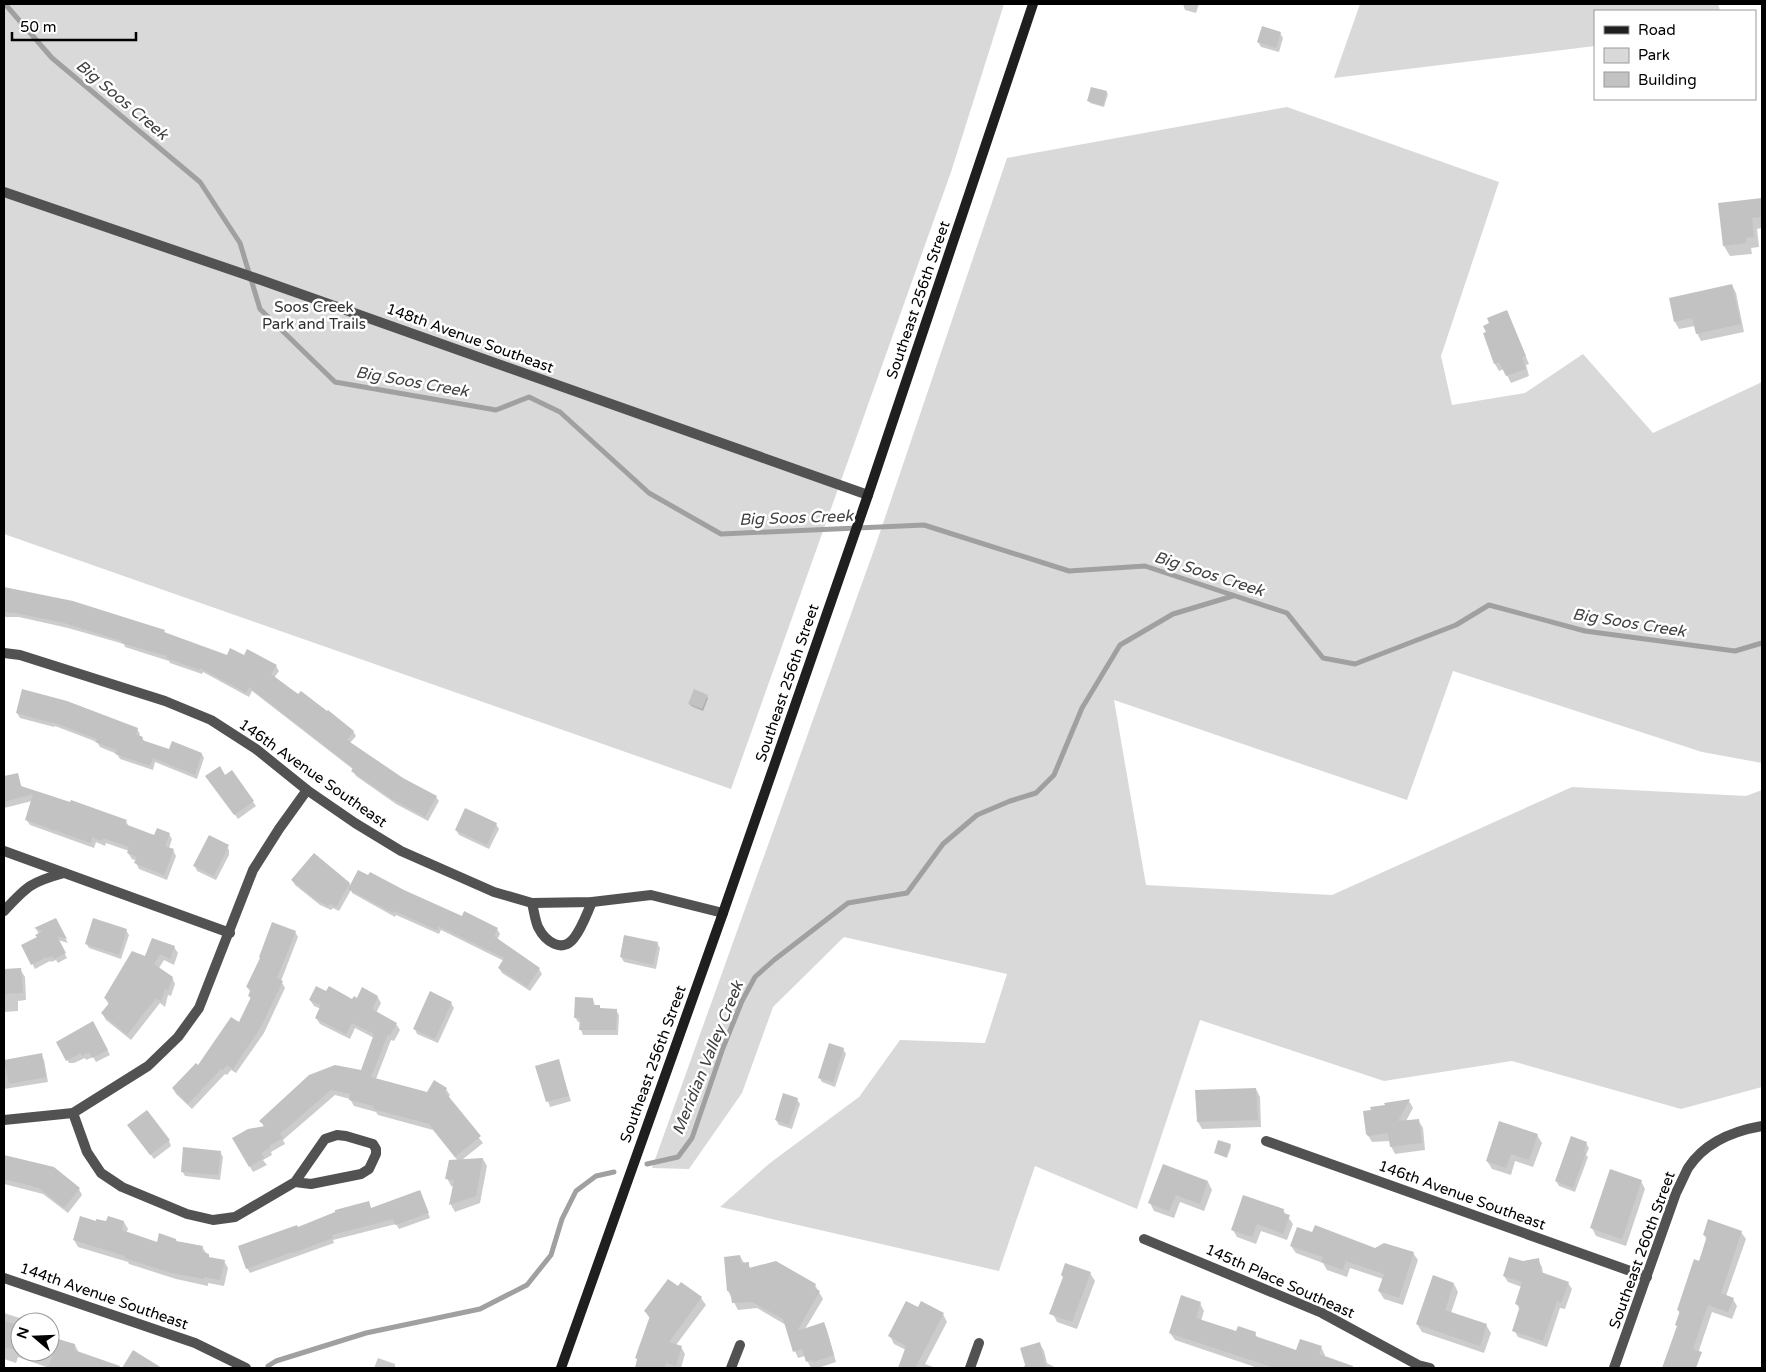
<svg xmlns="http://www.w3.org/2000/svg" width="1766" height="1372" font-family="'Varela Round',sans-serif">
<style>
.green{fill:#d9d9d9}
.shadow{fill:#0003}
.lines{fill:none;stroke-linecap:round;stroke-linejoin:round}
.stream{stroke:#a0a0a0;stroke-width:5}
.building{fill:#c2c2c2}
.minor{stroke:#525252;stroke-width:10}
.tertiary{stroke:#525252;stroke-width:10}
.secondary{stroke:#1f1f1f;stroke-width:10}
.labels{text-anchor:middle;dominant-baseline:central;stroke-width:5;stroke-linejoin:round;paint-order:stroke}
.street-label{font-size:15px;fill:#000;stroke:#fff}
.park-label{font-size:15px;fill:#303030;stroke:#fff}
.water-label{font-size:16px;font-style:italic;fill:#414141;stroke:#fff}
</style>
<rect width="100%" height="100%" fill="#fff"/>
<g class="green">
<path d="M4,4h1000l-53,168 -220,617 -727,-255z"/>
<path d="M1360,4h358l2,7h-125v35l-261,32z"/>
<path d="M1287,107l212,75 -58,174 11,49 73,-12 58,-39 70,79 109,-51v381l-60,-11 -249,-81 -46,129 -293,-100 32,185 186,10 240,-108 174,9 16,-6v297l-81,22 -169,-48 -128,20 -184,-61 -63,189 -102,-43 -36,105 -279,-64 50,-44 89,-66 41,-57 85,3 22,-69 -163,-37 -71,70 -31,86 -53,76 -37,-1 223,-621 132,-389z"/>
</g>
<g class="shadow">
<path d="M1183,4h16l-3,9 -11,-3z"/>
<path d="M1280,33l3,5 -4,14 -18,-5 -3,-5z"/>
<path d="M1106,92l2,2 -4,13 -14,-4 -1,-2z"/>
<path d="M1762,199v29l-5,1 2,18 -8,1 1,6 -22,2 -6,-10 -5,-42z"/>
<path d="M1732,285l4,8 8,39 -43,9 -4,-8 -2,-7 -16,3 -4,-7z"/>
<path d="M1507,312l22,52 -3,1 3,11 -18,7 -7,-14 -5,2 -4,-7 -10,-30z"/>
<path d="M4,589l160,42 2,3 61,23h17l32,9 3,5 -5,7 79,53 3,5 -6,7 53,36 33,18 3,4 -11,20 -32,-17 -40,-28 -3,-5 1,-1 -102,-79 -3,6 -46,-25 -1,2 -32,-11 -1,-2 -44,-14 -1,-3 -56,-16 -49,-11h-15z"/>
<path d="M707,696l1,2 -5,13 -12,-5 -1,-2z"/>
<path d="M17,713l120,16 3,5 -1,2 3,2 3,4 25,9 32,3 2,4 -7,21 -42,-17 -2,8 -33,-11 -3,-5 -17,-7 -3,-5 -42,-16 -1,1 -34,-9z"/>
<path d="M231,772l25,34 -18,13 -28,-38 15,-4z"/>
<path d="M17,774l5,14 104,33 3,6 25,10 15,-3 3,5 -3,9 4,2 3,6 -9,24 -28,-11 -3,-6 1,-2 -5,-2 -4,-6 1,-2 -23,-8 -1,3 -9,-4 -2,6 -64,-23 -4,-6 6,-18 -28,7v-31z"/>
<path d="M496,824l3,5 -10,20 -30,-14 -3,-5z"/>
<path d="M226,845l3,5v5l-13,25 -19,-9 -2,-5z"/>
<path d="M293,881l56,2 2,4 52,4 59,27 35,11 3,5 -3,6 42,29 3,5 -12,17 -28,-18 -3,-5 5,-7 -63,-31 -2,4 -43,-19 -1,2 -43,-24 -1,-3 -12,21 -6,-3 -2,2 -11,-5 -25,-20z"/>
<path d="M55,920l13,23 -10,-3 9,18 -9,5 -2,-3 -5,2 -1,-1 -15,8 -12,-23 15,-8 1,-4 -3,-5z"/>
<path d="M126,930l3,5 -8,24 -32,-11 -3,-5z"/>
<path d="M295,932l3,5 -17,44 4,7 -21,45 -28,40 -5,-3 -4,5 -2,-1 -33,35 -16,-15 -3,-6 26,-21 41,-43 11,-25 -2,-3 2,-3 -4,-6 14,-28z"/>
<path d="M625,936l32,7 3,5 -4,21 -32,-7 -3,-5z"/>
<path d="M174,947l4,6 -4,12 -10,-5 -5,8 13,9 3,7 -4,12 -3,-1 -3,12 -5,-4 -29,37 -25,-20 -4,-7 7,-8 -4,-7 41,-40z"/>
<path d="M20,969l5,8 1,23 -8,1v10l-14,1v-42z"/>
<path d="M377,996l4,7 -5,10 20,11 4,6 -6,11 -3,-1 -15,39 52,15 18,-5 4,6 -2,3 35,45 -21,17 21,-1 4,7 -7,37 -25,9 -4,-7 3,-18 -3,-1 -4,-8 11,-17 -25,-31 -55,-15 -2,-3 -22,-6 -4,-7 -15,-4 -52,45 2,4 -14,8 1,3 -9,5 4,5 -14,7 -19,-34 30,-11 -3,-6 101,-50 12,-33 -19,-10 -5,11 -30,-15 -4,-6 5,-9 -7,-3 -4,-6 43,1z"/>
<path d="M593,999l2,7h4l2,4h15l3,5 -1,20h-35l-2,-5v-8h-3l-3,-5z"/>
<path d="M451,1003l3,5 -16,35 -21,-9 -2,-5z"/>
<path d="M93,1023l17,32 -14,7 -3,-5 -7,3 -1,-2 -11,5h-5l-11,-20z"/>
<path d="M843,1049l3,5 -11,33 -13,-5 -3,-5z"/>
<path d="M41,1055l3,5 4,22 -44,7v-27z"/>
<path d="M558,1061l13,40 -21,6 -13,-40z"/>
<path d="M1256,1089l4,8 1,30 -59,2 -4,-7z"/>
<path d="M797,1099l3,5 -8,25 -13,-4 -3,-5z"/>
<path d="M1409,1101l4,7 -7,13 12,-1 5,8 2,22 -30,4 -4,-8 -1,-5 -18,1 -5,-8 19,-27v-3z"/>
<path d="M131,1130l38,11 2,5 -17,13z"/>
<path d="M1537,1135l5,8 -9,24 -18,-6 -4,14 -19,-6 -5,-8z"/>
<path d="M1586,1143l3,5 -3,7 2,2 -13,35 -16,-6 -3,-5z"/>
<path d="M1230,1145l1,2 -4,11 -10,-4 -1,-2z"/>
<path d="M220,1152l3,5 -3,23 -35,-4 -3,-5z"/>
<path d="M4,1156l49,13 26,20 3,6 -14,18 -25,-19 -39,-10z"/>
<path d="M1641,1181l4,8 -19,57 -30,-10 -4,-8z"/>
<path d="M1208,1182l4,8 -8,21 -24,-9 -6,16 -20,-7 -4,-8z"/>
<path d="M420,1192l10,26 -31,11 -3,-5 -63,16 1,3 -84,30 -3,-5 51,-39 39,-16 31,-10 3,6z"/>
<path d="M1283,1210l10,14 -6,16 -26,-9 -5,13 -19,-7 -4,-7z"/>
<path d="M96,1222h28l4,7 -2,4 32,10 18,-3 1,2 25,5 8,11 14,3 4,7 -4,18 -16,-3v3l-32,-7 -47,-15 -1,-2 -50,-15 -4,-7z"/>
<path d="M1741,1232l5,7 -20,57 7,3 4,7 -5,13 -20,-7 -19,56h-29l14,-41 2,-13 -2,-4 22,-48 7,-22 -3,-5z"/>
<path d="M1291,1246l85,3 37,4 5,7 -15,45 -19,-6 -5,-8 4,-12 -33,-11 -3,9 -20,-7 -4,-7 -27,-10z"/>
<path d="M740,1256l4,7 4,1 3,5 64,16 8,14 -18,30 19,-6 3,7 9,32 -18,6h-7l-6,-12 -7,2 -3,-7 -9,-26 -29,-17 -19,2 -10,-19 -3,-33z"/>
<path d="M1538,1260l4,7 1,7 25,9 4,6 -7,20 -5,-1 -13,39 -29,-10 -4,-7 6,-19 -3,-7 5,-17 -14,-5 -4,-6 18,-14z"/>
<path d="M1090,1273l5,8 -18,48 -20,-7 -4,-8z"/>
<path d="M1454,1284l4,8 -7,21 35,12 5,8 -7,20 -62,-21 -5,-8z"/>
<path d="M678,1288l23,10 5,7 -30,40 5,2 4,7 -4,14h-45l14,-49 -5,-8z"/>
<path d="M1200,1303l4,8 -3,10 36,11 18,1 3,6 39,13 24,-5 4,8 -1,3 12,8 7,2h-85l-83,-28 -5,-7z"/>
<path d="M918,1309l25,5 4,8 -22,42 11,4h-36l6,-18 -12,-6 -4,-8z"/>
<path d="M4,1313l28,9h-12v30h30v-15l25,8 4,8 19,7 5,8h-54l-31,-11 -2,6 -12,-4z"/>
<path d="M1040,1344l4,7 3,12 9,5h-33z"/>
<path d="M378,1358l17,6v4h-21z"/>
</g>
<g class="lines">
<g class="stream">
<path d="M5,4l47,54 148,124 40,61 20,66 75,73 161,28 33,-13 31,15 89,81 72,41 203,-9 145,46 76,-5 142,47 36,45 32,6 101,-39 33,-20 96,26 150,20 27,-8"/>
<path d="M647,1164l31,-7 14,-19 31,-90 19,-47 13,-24 19,-17 74,-57 59,-10 36,-49 34,-29 33,-14 26,-8 18,-18 28,-67 38,-63 53,-31 60,-18"/>
<path d="M268,1366l8,-5 90,-28 114,-24 47,-24 24,-30 11,-36 14,-28 20,-15 18,-4"/>
</g>
</g>
<g class="building">
<path d="M1262,26l19,6 -5,16 -19,-6z"/>
<path d="M1091,87l16,4 -4,15 -16,-5z"/>
<path d="M1762,198v19l-10,1 2,19 -8,1v5l-23,3 -5,-43z"/>
<path d="M1732,284l9,40 -45,10 -4,-16 -18,4 -5,-24z"/>
<path d="M1507,310l19,46 -4,1 4,12 -20,7 -7,-14 -5,2 -11,-31 3,-1 -3,-6 6,-3 -2,-5z"/>
<path d="M4,587l69,14 41,13 51,16 -1,2 63,23 3,-7 14,7 3,-6 30,16 -6,9 27,20 3,-3 26,20 1,-1 26,21 -7,9 56,38 34,18 -12,21 -33,-18 -41,-28 2,-3 -104,-81 -3,6 -46,-25 -1,2 -33,-12 1,-2 -46,-13 1,-2 -58,-18 -48,-10 -12,-1z"/>
<path d="M22,689l45,12 71,27 -2,6 7,3 -1,3 27,9 3,-8 30,12 -7,22 -42,-17 -3,8 -35,-12 2,-4 -22,-8 2,-3 -45,-17v1l-36,-10z"/>
<path d="M694,689l14,6 -6,14 -14,-5z"/>
<path d="M220,766l5,9 7,-5 22,31 -20,14 -29,-39z"/>
<path d="M18,773l3,13 49,16 1,-2 56,20 -2,4 29,11 3,-7 13,5 -5,13 9,3 -10,26 -30,-12 3,-6 -10,-4 2,-6 -26,-9 -1,3 -10,-4 -1,6 -66,-23 8,-26 -29,8v-26z"/>
<path d="M465,808l32,15 -10,22 -32,-15z"/>
<path d="M209,835l20,10 -15,31 -21,-10z"/>
<path d="M314,853l36,30 -14,24 -6,-3 -2,2 -12,-6 -25,-20z"/>
<path d="M358,870l10,5 2,-3 34,18 58,26 2,-5 34,17 -4,8 46,32 -13,19 -29,-19 6,-10 -66,-32 -1,4 -43,-19 -1,2 -45,-24z"/>
<path d="M56,918l11,21 -10,-3 9,17 -12,6 -2,-3 -5,2 -1,-1 -15,8 -10,-20 16,-8 -2,-2 8,-4 -9,-3z"/>
<path d="M93,918l34,11 -8,26 -34,-11z"/>
<path d="M272,922l24,9 -19,47 6,3 -22,46 -28,42 -6,-4 -4,5 -2,-1 -33,35 -16,-16 24,-25 2,2 33,-48 8,5 12,-25 -3,-1 3,-7 -5,-2 14,-29 -1,-1z"/>
<path d="M624,935l34,7 -5,23 -33,-8z"/>
<path d="M152,938l23,8 -5,13 -10,-5 -6,10 19,13 -5,13 -3,-1 -4,12 -5,-3 -29,37 -26,-22 9,-11 -6,-4 28,-47 13,5z"/>
<path d="M21,968l2,25 -19,1v-25z"/>
<path d="M316,986l10,5 3,-5 23,13 2,-3 3,2 5,-11 16,9 -6,13 25,14 -7,13 -2,-2 -17,43 56,15 7,-12 13,8 -2,4 36,44 -26,21 -26,-33 -56,-15 1,-3 -25,-6 1,-6 -19,-4 -51,44 3,4 -14,8 1,2 -9,5 3,5 -15,9 -17,-29 16,-9 17,-3 -6,-5 50,-46 26,-10 26,5 13,-36 -22,-11 -6,11 -31,-16 5,-11v-2l-11,-5z"/>
<path d="M430,991l22,11 -17,37 -22,-10z"/>
<path d="M575,997l18,1v7h7v3l17,1 -1,21h-37l1,-12h-6z"/>
<path d="M93,1021l15,29 -16,8 -3,-6 -7,4 -1,-3 -15,8 -10,-19z"/>
<path d="M829,1043l15,5 -11,34 -15,-4z"/>
<path d="M42,1053l4,24 -37,7 -5,-24z"/>
<path d="M559,1059l10,37 -23,6 -11,-36z"/>
<path d="M1256,1088l2,32 -61,2 -2,-32z"/>
<path d="M783,1093l15,5 -9,27 -14,-5z"/>
<path d="M1410,1099l-12,22 21,-2 3,24 -32,4 -2,-14 -20,3 -2,-2 -3,-23 8,-1 -1,-3 15,-2 -1,-2z"/>
<path d="M147,1110l23,30 -20,15 -23,-30z"/>
<path d="M1499,1121l39,13 -9,26 -18,-6 -5,14 -20,-7z"/>
<path d="M1571,1136l16,6 -3,9 2,1 -13,36 -18,-7z"/>
<path d="M1218,1140l13,4 -5,13 -12,-4z"/>
<path d="M183,1147l38,4 -3,24 -37,-3z"/>
<path d="M4,1155l50,12 26,21 -16,20 -25,-20 -35,-9z"/>
<path d="M483,1158l-7,38 -27,9 5,-25 -9,-1 4,-19z"/>
<path d="M1163,1164l45,17 -8,23 -24,-9 -7,16 -21,-8z"/>
<path d="M1610,1169l32,11 -20,59 -32,-11z"/>
<path d="M420,1190l9,23 -34,12 -2,-6 -61,16 1,3 -40,15 -1,-1 -46,17 -8,-23 59,-21 1,2 37,-15v-2l34,-9 2,7z"/>
<path d="M1243,1195l41,14 -1,4 7,2 -7,19 -26,-10 -5,13 -21,-7z"/>
<path d="M80,1216l16,5v-2l10,2 2,-5 16,5 -2,9 35,12 2,-9 17,6v2l27,5 -1,6 7,2v3l16,3 -5,20 -16,-3v2l-33,-6 -47,-15 1,-2 -52,-16z"/>
<path d="M1708,1219l34,12 -21,62 13,5 -6,14 -20,-7 -15,44 9,3 -6,16h-34l15,-42 -2,-1 5,-14 -3,-1 17,-51 5,2 8,-25 -4,-1z"/>
<path d="M1315,1225l60,23 9,-5 30,9 -15,46 -21,-7 6,-17 -38,-13 -3,9 -22,-8 2,-5 -33,-11 7,-19 15,5z"/>
<path d="M740,1255l1,8 8,-1v6l27,-7 40,23 -2,4 6,3 -23,40 27,-9 10,33 -21,7 -1,-2 -6,2 -4,-13 -9,3 -10,-33 -31,-17 -20,1 -2,-12h-3l-3,-34z"/>
<path d="M1509,1257l14,4 16,-3 2,14 28,10 -8,21 -4,-2 -14,40 -31,-10 8,-25 -5,-2 7,-22 -19,-6z"/>
<path d="M1065,1263l26,9 -19,50 -23,-8 14,-37 -2,-2z"/>
<path d="M1433,1275l21,8 -9,27 42,14 -7,22 -64,-22z"/>
<path d="M668,1279l10,7 3,-4 21,15 -33,45 13,4 -6,20 -10,-3 -2,5h-29l2,-9 -2,-1 15,-42 -6,-5z"/>
<path d="M1181,1295l20,7 -5,16 40,13 2,-5 18,6 -1,4 41,14 4,-11 22,7 -3,8 34,12v2h-78l-106,-35z"/>
<path d="M906,1301l12,6 3,-6 23,12 -29,55h-17l8,-22 -18,-10z"/>
<path d="M4,1321l16,5v25l-16,-4z"/>
<path d="M58,1339l17,5 -1,6 46,16 -1,2h-71z"/>
<path d="M1040,1342l6,26h-20l-6,-20z"/>
<path d="M133,1350l29,18h-40z"/>
</g>
<g class="lines">
<g class="minor">
<path d="M4,653l16,2 145,46 46,19 45,29 51,41 48,33 46,28 93,41 38,11 60,-1 59,-7 72,18"/>
<path d="M4,851l226,82"/>
<path d="M532,903c2,8 3,17 6,24 7,14 24,27 36,11 8,-10 13,-25 18,-36"/>
<path d="M4,911c23,-25 27,-29 60,-38"/>
<path d="M73,1113l14,39 14,21 21,14 65,27 26,6 22,-3 60,-35 16,2 50,-10 8,-5 7,-15v-5l-3,-5 -27,-8 -9,-1 -12,4 -30,43"/>
<path d="M4,1120l69,-7 75,-47 30,-29 21,-29 54,-138 26,-41 28,-39"/>
<path d="M1266,1141l381,136"/>
<path d="M1144,1239l178,74 96,52 12,3"/>
<path d="M4,1278l191,65 51,25"/>
<path d="M731,1368l9,-23"/>
<path d="M970,1368l9,-25"/>
<path d="M1614,1368l62,-175c4,-8 8,-17 12,-25 17,-26 45,-37 74,-42"/>
</g>
<path class="tertiary" d="M4,192l257,88 607,215"/>
<path class="secondary" d="M561,1368l162,-455 145,-418 165,-491"/>
</g>
<g class="labels">
<g class="street-label">
<text transform="translate(918 300) rotate(-71)">Southeast 256th Street</text>
<text transform="translate(470 338) rotate(20)">148th Avenue Southeast</text>
<text transform="translate(787 683) rotate(-71)">Southeast 256th Street</text>
<text transform="translate(313 773) rotate(35)">146th Avenue Southeast</text>
<text transform="translate(653 1064) rotate(-70)">Southeast 256th Street</text>
<text transform="translate(1462 1195) rotate(20)">146th Avenue Southeast</text>
<text transform="translate(1642 1250) rotate(-70)">Southeast 260th Street</text>
<text transform="translate(1280 1281) rotate(24)">145th Place Southeast</text>
<text transform="translate(104 1296) rotate(19)">144th Avenue Southeast</text>
</g>
<g class="park-label">
<text x="314" y="307">Soos Creek<tspan x="314" dy="17">Park and Trails</tspan></text>
</g>
<g class="water-label">
<text transform="translate(122 100) rotate(40)">Big Soos Creek</text>
<text transform="translate(412 382) rotate(10)">Big Soos Creek</text>
<text transform="translate(796 518) rotate(-2)">Big Soos Creek</text>
<text transform="translate(1209 574) rotate(18)">Big Soos Creek</text>
<text transform="translate(1629 623) rotate(9)">Big Soos Creek</text>
<text transform="translate(708 1058) rotate(-68)">Meridian Valley Creek</text>
</g>
</g>
<rect width="1766" height="1372" fill="none" stroke="#000000" stroke-width="10"/>
<rect x="1594" y="10" width="162" height="90" fill="#ffffff" stroke="#999999"/>
<rect x="1604" y="26" width="25" height="8" fill="#1f1f1f" stroke="#999999"/>
<text x="1638" y="35" font-size="15" fill="#000000">Road</text>
<rect x="1604" y="48" width="25" height="15" fill="#d9d9d9" stroke="#999999"/>
<text x="1638" y="60" font-size="15" fill="#000000">Park</text>
<rect x="1604" y="72" width="25" height="15" fill="#c2c2c2" stroke="#999999"/>
<text x="1638" y="85" font-size="15" fill="#000000">Building</text>
<g transform="translate(35 1337) rotate(289)"><circle r="24" fill="#ffffff" stroke="#999999"/>
<path d="M0-4L9 19L0 12L-9 19Z" fill="#000000"/>
<text y="-8" font-size="14" font-weight="bold" text-anchor="middle" fill="#000000">N</text>
</g>
<path d="M12 32v8h124v-8" fill="none" stroke="#000000" stroke-width="2.5"/>
<text x="20" y="32" font-size="15" fill="#000000" stroke="#ffffff" stroke-width="4" paint-order="stroke">50 m</text>
</svg>
